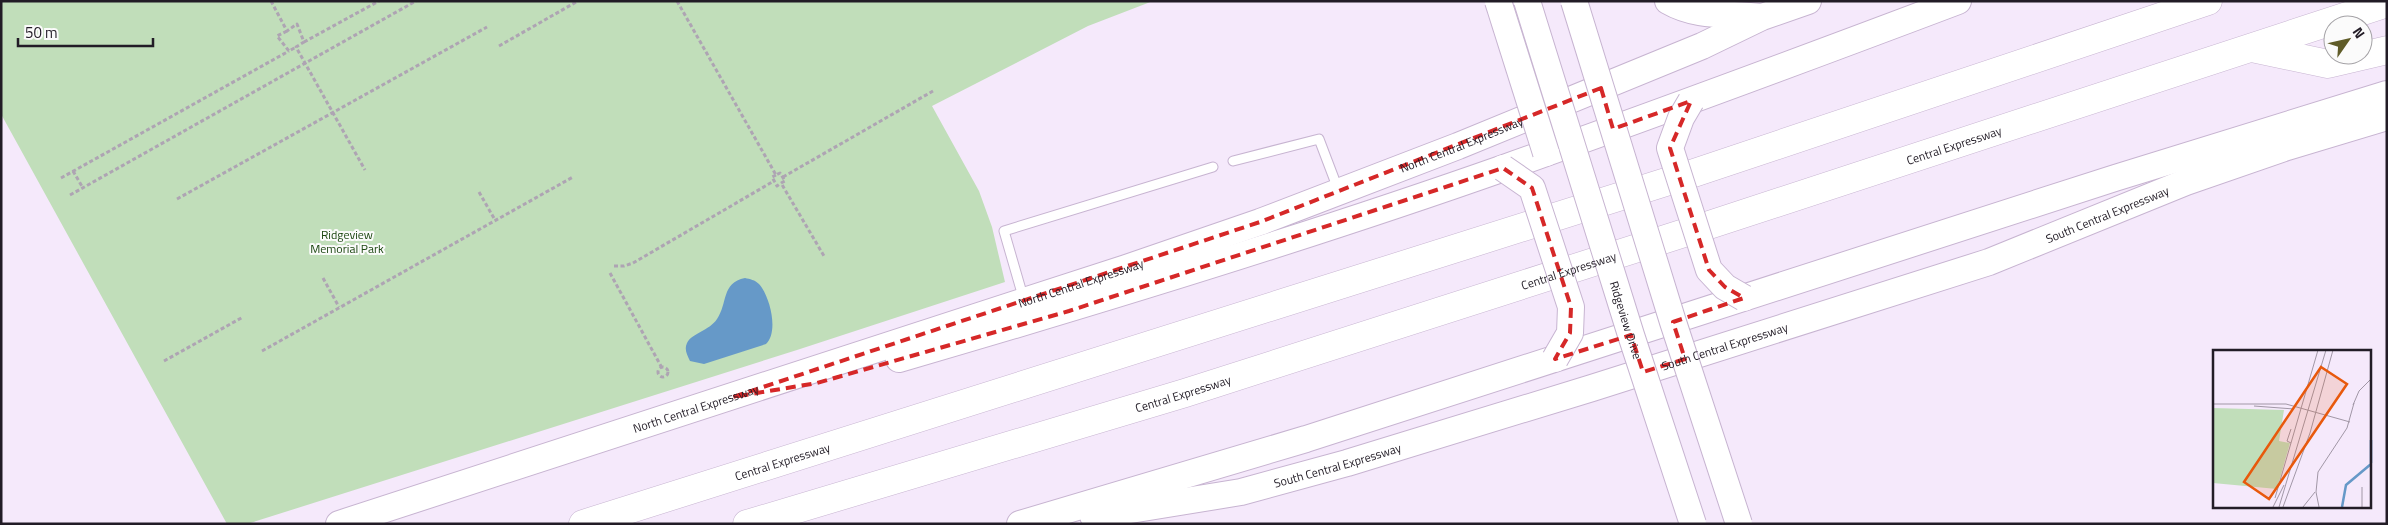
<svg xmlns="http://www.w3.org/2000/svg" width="2388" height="525" font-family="'Titillium Web',sans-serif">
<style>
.green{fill:#c1deba}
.water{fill:#6699c8}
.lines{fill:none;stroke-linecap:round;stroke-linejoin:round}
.service-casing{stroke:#c7b4d1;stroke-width:11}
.secondary-casing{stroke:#c7b4d1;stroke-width:28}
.motorway-casing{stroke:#c7b4d1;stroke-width:29}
.path{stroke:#aea4b3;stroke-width:3;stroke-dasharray:4 2.5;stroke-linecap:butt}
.service{stroke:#fff;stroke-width:9}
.secondary{stroke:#fff;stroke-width:26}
.motorway{stroke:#fff;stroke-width:28}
.secondary-bridge-casing{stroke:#c7b4d1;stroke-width:28;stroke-linecap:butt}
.secondary-bridge{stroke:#fff;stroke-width:26}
.marked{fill:none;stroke:#d62828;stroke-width:4;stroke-dasharray:10 6;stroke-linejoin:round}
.labels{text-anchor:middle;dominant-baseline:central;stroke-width:4;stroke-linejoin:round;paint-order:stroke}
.street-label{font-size:12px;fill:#221c26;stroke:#fbfbfb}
.park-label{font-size:12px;fill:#1c4711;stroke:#fbfbfb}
.inset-river{fill:none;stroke:#6699c8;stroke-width:2.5}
.inset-road{fill:none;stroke:#a197a6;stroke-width:1}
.view{fill:#e8590c;fill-opacity:0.15;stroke:#e8590c;stroke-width:2.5}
.inset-edge{fill:none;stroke:#221c26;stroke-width:2.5}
</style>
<rect width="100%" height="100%" fill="#f5e9fb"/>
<path class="green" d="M1,1h1152l-65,25 -156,80 47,85 13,36 13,55 -208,68 -550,174h-20l-226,-410z"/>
<path class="water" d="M745,278c5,1 10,2 14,6 11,12 20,48 7,60l-62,20 -14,-3c-3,-6 -6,-12 -3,-18 5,-10 22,-12 30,-24 11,-16 4,-36 28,-41z"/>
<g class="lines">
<g class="service-casing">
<g id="service">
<path d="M1233,161l86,-22 19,50"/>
<path d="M1024,300l-20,-69 209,-64"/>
</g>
</g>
<g class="secondary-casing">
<g id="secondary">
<path d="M1668,1c29,17 62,12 93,16"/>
<path d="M899,359c203,-59 406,-121 605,-191 152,-54 303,-110 454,-167"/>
<path id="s1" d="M1093,516l148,-24 106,-29 245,-75 397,-126 197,-80 101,-35 100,-30"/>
<path id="s2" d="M339,524l787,-256 134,-46 198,-76 244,-100 60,-29 46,-16"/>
<path d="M1020,524l286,-85 809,-261 272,-84"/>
</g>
</g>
<g class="motorway-casing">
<g id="motorway">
<path d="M2252,48l76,16 59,-14"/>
<path id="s3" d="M583,524l1105,-349 520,-174"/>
<path id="s4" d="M747,524l438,-131 521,-167 681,-223"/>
</g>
</g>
<g class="path">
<path d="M271,1l16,30 10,-7 7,18 -8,5 69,123"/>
<path d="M677,1l99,174 4,-2 5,8 -4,2 43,73"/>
<path d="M287,31l-10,5 12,15 7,-4"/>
<path d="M304,42l75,-41"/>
<path d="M499,46l79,-45"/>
<path d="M73,171l10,17"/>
<path d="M776,175l-4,2 5,9 4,-3"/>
<path d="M783,177l150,-86"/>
<path d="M61,178l228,-127"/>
<path d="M479,192l16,28"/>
<path d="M70,195l346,-194"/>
<path d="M177,199l310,-172"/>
<path d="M614,266h10l9,-3 141,-82"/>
<path d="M610,273l52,95"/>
<path d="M323,278l16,29"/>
<path d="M262,351l311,-174"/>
<path d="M164,361l79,-44"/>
<circle cx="663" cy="372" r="5"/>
</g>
<use href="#service" class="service"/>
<use href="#secondary" class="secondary"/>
<use href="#motorway" class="motorway"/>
<g class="secondary-bridge-casing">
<g id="secondary-bridge">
<path d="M1498,1l48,152"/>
<path id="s5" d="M1527,1l104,334 62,189"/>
<path d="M1574,1l99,321 66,202"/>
<path d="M1691,101l-10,17 -11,30 39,122 16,17 19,11"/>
<path d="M1503,168l29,20 39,119 -1,26 -15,26"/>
</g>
</g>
<use href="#secondary-bridge" class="secondary-bridge"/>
</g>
<path class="marked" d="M1601,88l12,41 78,-28 -21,47 39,122 16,17 19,11 -71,24 12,37 -42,13 -12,-37 -76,24 15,-26 1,-26 -39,-119 -29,-20 -434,143 -252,72 -84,14 527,-175z"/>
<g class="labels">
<g class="street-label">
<text stroke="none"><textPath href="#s2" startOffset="1185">North Central Expressway</textPath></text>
<text stroke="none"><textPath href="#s4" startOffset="1265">Central Expressway</textPath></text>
<text stroke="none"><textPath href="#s1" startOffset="1060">South Central Expressway</textPath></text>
<text stroke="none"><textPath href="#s4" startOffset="860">Central Expressway</textPath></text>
<text stroke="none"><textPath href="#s2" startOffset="780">North Central Expressway</textPath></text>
<text stroke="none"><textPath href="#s5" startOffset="334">Ridgeview Drive</textPath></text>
<text stroke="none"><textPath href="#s1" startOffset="655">South Central Expressway</textPath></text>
<text stroke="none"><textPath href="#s4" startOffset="455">Central Expressway</textPath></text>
<text stroke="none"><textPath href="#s2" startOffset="375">North Central Expressway</textPath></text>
<text stroke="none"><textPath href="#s3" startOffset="209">Central Expressway</textPath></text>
<text stroke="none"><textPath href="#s1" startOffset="250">South Central Expressway</textPath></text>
</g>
<g class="park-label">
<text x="347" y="234">Ridgeview<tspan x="347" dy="14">Memorial Park</tspan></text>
</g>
</g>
<g transform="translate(2213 350)">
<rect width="158" height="158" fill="#f5e9fb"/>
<path d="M0,58l71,2 -5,31 11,2 -13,46 -64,-6z" fill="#c1deba"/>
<path class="inset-river" d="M158,90v23M129,157l4,-22 25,-21"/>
<path class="inset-road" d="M0,54h73l64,18M140,55l6,-14 12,-12M41,56l40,3M78,79l-4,12 4,2M149,137v20M62,148l43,-148M60,157l11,-22M66,157l47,-157M70,157l27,-74 23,-83M90,157l12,-15M106,157l-3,-15 2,-20 29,-44 7,-25"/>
<path class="view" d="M108,17l26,17 -78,115 -25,-17z"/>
<rect width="158" height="158" class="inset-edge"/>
</g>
<rect width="2388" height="525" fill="none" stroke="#221c26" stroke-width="5"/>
<g transform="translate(2348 40) rotate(56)"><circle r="24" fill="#fbfbfb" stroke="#a4a2a6"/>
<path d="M0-4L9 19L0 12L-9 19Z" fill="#605c29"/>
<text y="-8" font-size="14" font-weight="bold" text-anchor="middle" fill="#221c26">N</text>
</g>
<path d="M18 38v8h135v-8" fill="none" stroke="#221c26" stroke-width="2.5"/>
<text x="25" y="38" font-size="15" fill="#221c26" stroke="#fbfbfb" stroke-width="4" paint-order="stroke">50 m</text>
</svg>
